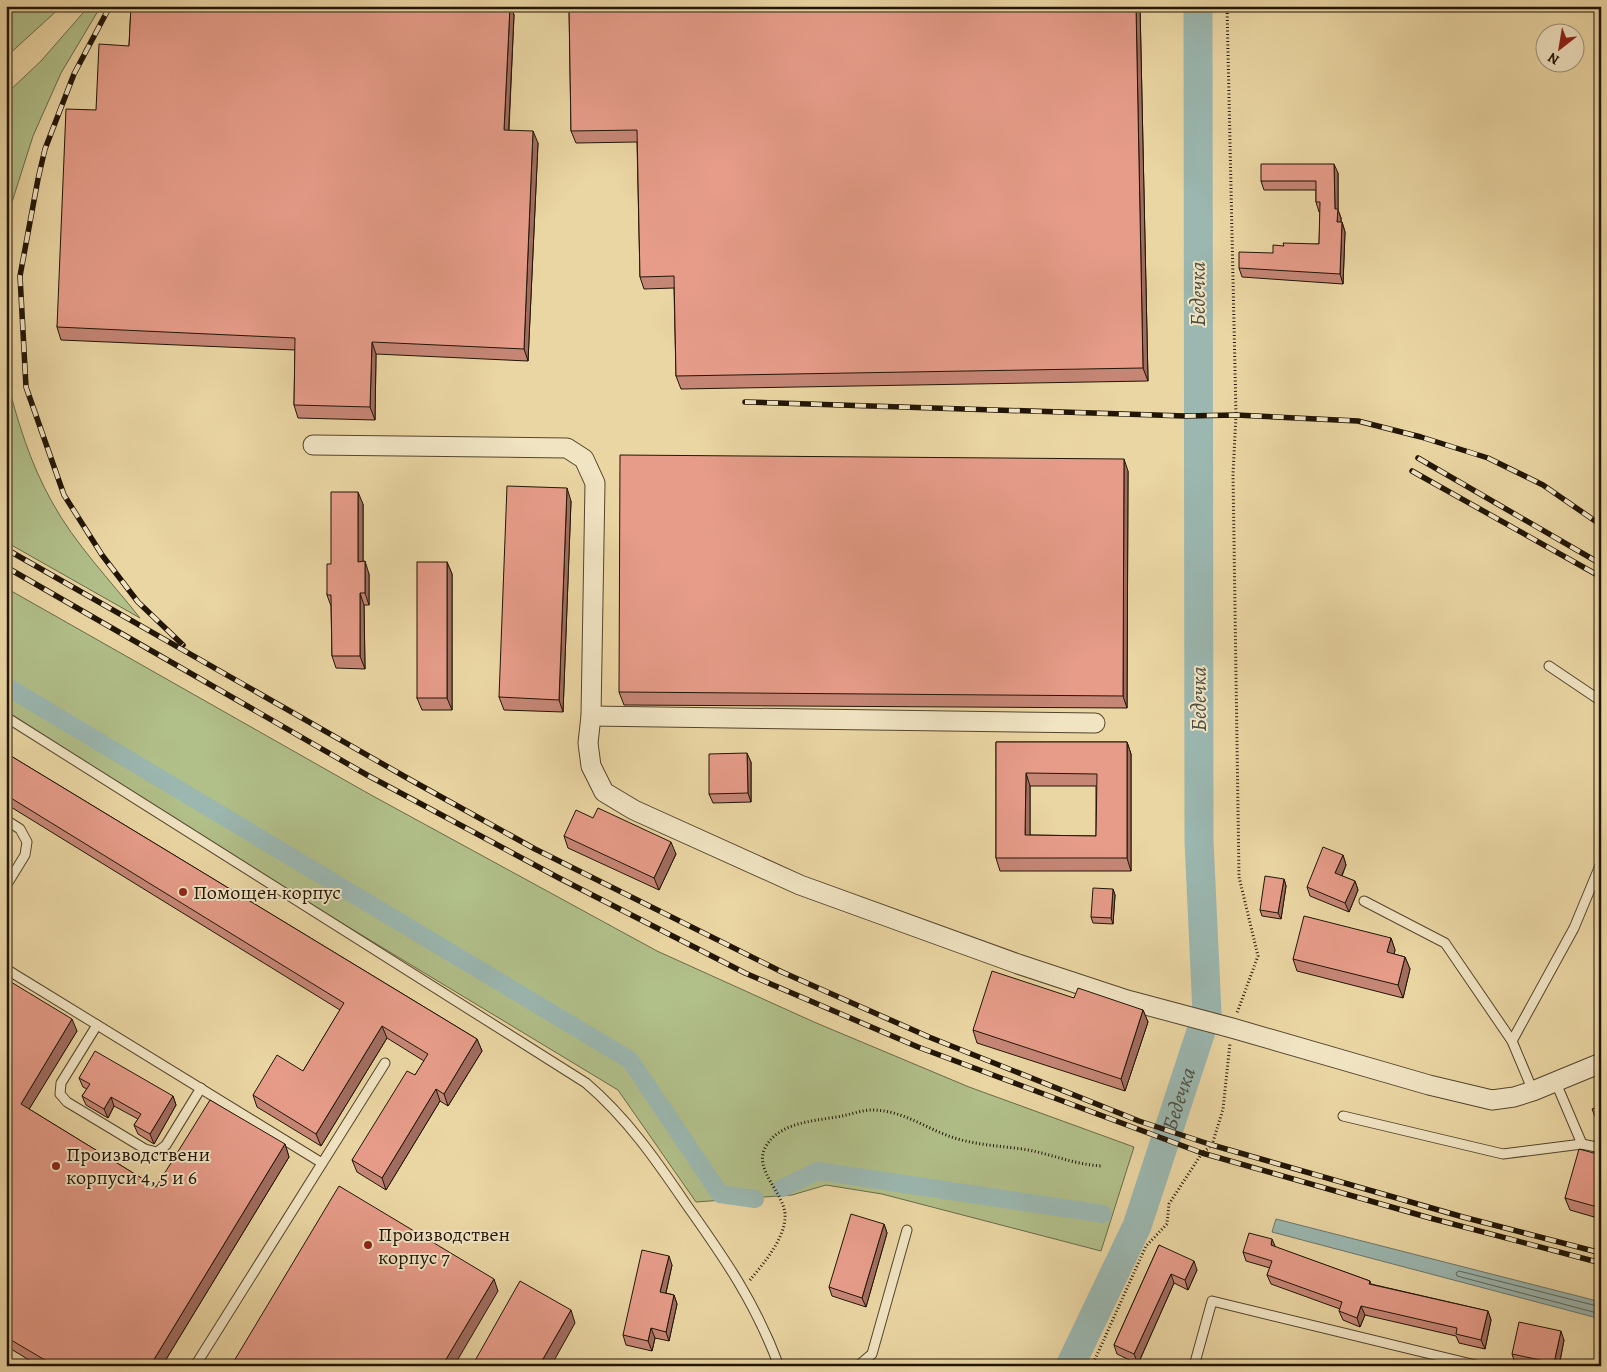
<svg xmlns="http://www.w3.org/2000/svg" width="1607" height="1372" font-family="Alegreya,serif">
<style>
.green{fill:#b1bf89;stroke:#696a48}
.water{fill:#9bb7b0;stroke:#6a766c}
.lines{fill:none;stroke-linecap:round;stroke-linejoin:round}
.shore{stroke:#5e665b;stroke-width:1}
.canal{stroke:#9bb7b0;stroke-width:18}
.river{stroke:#9bb7b0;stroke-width:29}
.service-casing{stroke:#53452d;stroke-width:11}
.minor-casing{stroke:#53452d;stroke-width:21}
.path{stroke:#211506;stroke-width:3;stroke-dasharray:1 2.5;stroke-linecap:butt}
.service{stroke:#f1e4c3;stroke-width:9}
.minor{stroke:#f1e4c3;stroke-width:19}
.rail-casing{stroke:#211506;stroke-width:5.5}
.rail{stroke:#f1e4c3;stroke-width:4;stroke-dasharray:11;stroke-linecap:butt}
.wall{fill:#c68676;stroke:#211506;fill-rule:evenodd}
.shaded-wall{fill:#a16d60;stroke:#211506}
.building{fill:#e69c89;stroke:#211506;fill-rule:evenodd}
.poi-dot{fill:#8f2418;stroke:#f1e4c3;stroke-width:2}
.labels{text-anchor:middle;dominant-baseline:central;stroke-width:4;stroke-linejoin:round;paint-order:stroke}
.poi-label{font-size:20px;fill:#211506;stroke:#f1e4c3;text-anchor:start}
.water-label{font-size:21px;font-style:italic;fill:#4c4e42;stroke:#f1e4c3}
</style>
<rect width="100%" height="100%" fill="#ead6a3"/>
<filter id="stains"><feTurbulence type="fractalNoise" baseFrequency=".004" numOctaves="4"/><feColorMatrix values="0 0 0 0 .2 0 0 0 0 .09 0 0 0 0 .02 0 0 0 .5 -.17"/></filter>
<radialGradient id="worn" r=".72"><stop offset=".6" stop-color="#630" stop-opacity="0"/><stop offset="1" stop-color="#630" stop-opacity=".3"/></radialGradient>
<g class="green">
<path d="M6,6h56l-56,51z"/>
<path d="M89,6h12l-40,67 -28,63 -27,85v-127l35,-33z"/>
<path d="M6,376c11,44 24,87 46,126 23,42 58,78 88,116l-134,-76z"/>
<path d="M6,588l365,207 286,156 157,71 155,65 165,60 -33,104 -219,-57 -56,-9 -34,10 -96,7 -78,-112 -612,-370z"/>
</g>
<path class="water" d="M1276,1219l325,83v17l-329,-87z"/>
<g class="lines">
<path class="shore" d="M1601,1307l-142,-36 -3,2 1,3 144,38"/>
<g class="canal">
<path d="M6,686l624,374 90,134 35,5"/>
<path d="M782,1188l36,-17 285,43"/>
</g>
<path class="river" id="s1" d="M1070,1366l67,-140 70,-213 -8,-172 -1,-835"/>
<g class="service-casing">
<g id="service">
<path d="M1549,666l52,35"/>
<path d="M6,717l580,366c41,35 70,77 100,121 39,55 69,98 93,162"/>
<path d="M6,820l14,9 7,13 -2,13 -19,31"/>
<path d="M1364,901l81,42 67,98 21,50"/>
<path d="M6,969l316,194"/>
<path d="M97,1025l-36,58 -1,11 7,8 78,47 12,3 9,-7 35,-57"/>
<path d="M1512,1041l62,-113 27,-65"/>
<path d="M1556,1083l26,61"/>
<path d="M1343,1116l160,38 79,-10 19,4"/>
<path d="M195,1366l190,-303"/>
<path d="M855,1366l4,-1 13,-11 35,-124"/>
<path d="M1194,1366l18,-65 268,65"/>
</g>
</g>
<g class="minor-casing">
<g id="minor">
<path d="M313,445l254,3 17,11 11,24 -4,233 -3,27 3,23 13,26 30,18 166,75 218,79 109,36 105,28 197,57 63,15 22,-3 19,-6 68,-28"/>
<path d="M591,716l504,7"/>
</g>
</g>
<g class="path">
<path d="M1227,6l9,409 -3,59 6,403 19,79 -21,57"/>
<path d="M750,1280c13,-16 34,-40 35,-62 2,-23 -32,-47 -20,-70 14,-27 52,-27 77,-32 10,-2 21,-6 30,-6 32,0 57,21 86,29 21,6 42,7 64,10 28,4 52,16 81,17"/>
<path d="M1092,1366l54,-120 21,-22 2,-20 33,-51 10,-8 11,-36 7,-66"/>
</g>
<use href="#service" class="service"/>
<use href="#minor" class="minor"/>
<g class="rail-casing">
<g id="rail">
<path d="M110,6l-36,68 -29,75 -7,30 -18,97 6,111 38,108 38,60 36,47 45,43"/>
<path d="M745,402l440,14 51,-1 122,6 63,16 67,21 55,27 58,40"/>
<path d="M1418,458l183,106"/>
<path d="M1412,471l189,106"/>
<path d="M6,549l403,230 126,70 247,123 147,65 210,84 73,24 251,72 138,36"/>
<path d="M6,567l361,208 192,103 186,95 173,74 284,106 228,65 171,45"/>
<path d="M1598,626l3,2"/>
</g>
</g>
<use href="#rail" class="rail"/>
</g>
<g class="wall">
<path d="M131,6h380l3,9 -5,115 29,13 -10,218 -152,-7 -1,66 -77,-2 -4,-13 1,-55 -234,-10 -4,-13 39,-217 33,-64z"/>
<path d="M569,6h571l8,375 -467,8 -5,-13 -2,-88 -30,1 -4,-12 -3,-135 -61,1 -5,-12z"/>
<path d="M1338,173v37l3,8v4h1l3,10 -2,52 -101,-7 -3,-9 34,-15 11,-7 35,-2 1,-32h-1l-3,-10v-12h-52l-3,-9z"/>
<path d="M1128,471l-1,237 -503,-3 -5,-13z"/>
<path d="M571,501l-8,211 -59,-2 -5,-13z"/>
<path d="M363,504v58l6,12v31h-5l1,64 -29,-1 -4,-12 -1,-50 -4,-11 4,-31z"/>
<path d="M447,562l5,12v136h-30l-5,-12z"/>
<path d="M996,742h131l4,12v117h-131l-4,-13zM1030,786h66v50l-66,-1z"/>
<path d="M6,753l471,286 5,12 -34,55 -8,-5 -54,89 -29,-18 -5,-12 63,-85 9,-14 -37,-23 -66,108 -64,-39 -4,-12 50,-24 37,-61 -334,-206z"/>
<path d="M751,762v40l-38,1 -4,-9z"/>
<path d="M564,836l112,18 -17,36 -91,-42z"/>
<path d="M1343,855l3,10 -4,11 13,5 3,9 -9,22 -39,-16 -3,-9z"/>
<path d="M1284,879l2,7 -5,33 -19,-3 -2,-6z"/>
<path d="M1113,889l2,6 -2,29 -20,-1 -2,-6z"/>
<path d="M1391,938l4,12 -1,4 11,3 5,12 -7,29 -106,-27 -4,-12z"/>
<path d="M6,979l71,52 -48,78 127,78 129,-43 4,13 -127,209h-123l-33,-20z"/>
<path d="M1074,998l69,12 5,12 -23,69 -148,-48 -4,-13z"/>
<path d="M79,1078l94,18 3,9 -22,39 -16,-10 -4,-9 4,-6 -24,-13 -6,12 -22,-13 -4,-9 5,-7 -4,-2z"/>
<path d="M1601,1155v64l-31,-9 -5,-12z"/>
<path d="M884,1224l3,9 -21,74 -34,-11 -3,-9z"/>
<path d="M1159,1245l38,25 -9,20 -14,-7 -36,81 -21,-10 -3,-9z"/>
<path d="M1275,1247l95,34 1,3 117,27 3,9 -6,29 -26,-6 -3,-7 -91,-21 -5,12 -17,-7 -4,-9 1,-2 -69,-25 -4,-9 3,-7 -24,-7 -3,-9z"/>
<path d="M672,1265l-6,28 8,2 3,9 -8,37 -14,-3 -3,13 -26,-6 -3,-10z"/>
<path d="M1564,1340l-5,26h-32l-12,-3 -3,-9z"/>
</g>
<g class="shaded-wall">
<path d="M510,6h1l3,9 -6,127 -4,-12z"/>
<path d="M1136,6h4l8,375 -5,-13z"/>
<path d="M533,131l5,12 -10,218 -4,-12z"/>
<path d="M1334,164l4,9v37l3,8v13l-4,-9 -2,-13z"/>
<path d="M1342,222l3,10 -2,52 -3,-10z"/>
<path d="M372,342l4,12 -1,66 -5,-13z"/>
<path d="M1124,459l4,12 -1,237 -4,-12z"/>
<path d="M567,488l4,13 -8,211 -4,-12z"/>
<path d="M358,492l5,12v70l-5,-12z"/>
<path d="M365,561l4,13v31l-4,-12z"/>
<path d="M447,562l5,12v136l-5,-12z"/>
<path d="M360,593l4,12 1,64 -5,-13z"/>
<path d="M1127,742l4,12v117l-4,-13z"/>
<path d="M747,753l4,9v40l-3,-9z"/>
<path d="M1026,773l4,13v62l-5,-13z"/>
<path d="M671,842l5,12 -17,36 -5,-12z"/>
<path d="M1343,855l3,10 -7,17 -4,-9z"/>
<path d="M1284,879l2,7 -5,33 -3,-6z"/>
<path d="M1355,881l3,9 -9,22 -4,-9z"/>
<path d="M1113,889l2,6 -2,29 -2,-6z"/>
<path d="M1391,938l4,12 -3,14 -5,-12z"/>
<path d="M1405,957l5,12 -7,29 -5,-13z"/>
<path d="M1143,1010l5,12 -23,69 -4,-12z"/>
<path d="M72,1019l5,12 -52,85 -4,-12z"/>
<path d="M382,1026l5,12 -66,108 -5,-12z"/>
<path d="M477,1039l5,12 -34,55 -4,-12z"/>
<path d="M436,1089l4,12 -54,89 -4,-12z"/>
<path d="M173,1096l3,9 -22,39 -4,-10z"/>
<path d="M111,1097l3,9 -6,12 -4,-9z"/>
<path d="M285,1144l4,13 -127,209h-12z"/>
<path d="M884,1224l3,9 -21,74 -4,-9z"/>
<path d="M1272,1239l4,9 -5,-3z"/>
<path d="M669,1256l3,9 -8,36 -4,-9z"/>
<path d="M1194,1261l3,9 -9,20 -3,-10z"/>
<path d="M1171,1274l3,9 -36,81 -4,-10z"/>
<path d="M494,1279l4,12 -44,75h-12z"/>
<path d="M674,1295l3,9 -8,37 -3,-9z"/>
<path d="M1361,1306l4,9 -5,12 -3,-9z"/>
<path d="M571,1310l4,13 -24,43h-12z"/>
<path d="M1488,1311l3,9 -6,29 -4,-9z"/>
<path d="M651,1328l4,10 -3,13 -4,-10z"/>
<path d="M1561,1331l3,9 -5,26h-4l-1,-3z"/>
</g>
<g class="building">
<path d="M131,6h379l-6,124 29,1 -9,218 -152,-7 -2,65 -76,-2 1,-67 -238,-11 9,-218 30,1 3,-66 30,2z"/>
<path d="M569,6h567l7,362 -467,8 -2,-100 -34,1 -3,-147 -66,1z"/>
<path d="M1261,164h73l1,45h3l-1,13h5l-2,52 -101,-6v-16l34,1v-8l11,1 -1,-3 36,1 1,-42h-4v-21h-55z"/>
<path d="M620,455l504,4 -1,237 -504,-4z"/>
<path d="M507,486l60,2 -8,212 -60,-3z"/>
<path d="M331,492h27v70l7,-1v32h-5v63h-28l-1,-61h-4v-31h4z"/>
<rect x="417" y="562" width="30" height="136"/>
<path d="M996,742h131v116h-131zM1026,773l71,1 -1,62 -71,-1z"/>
<path d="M6,753l471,286 -33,55 -8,-5 -54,89 -30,-18 55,-89 8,4 13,-21 -46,-28 -66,108 -63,-39 24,-40 26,16 41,-68 -338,-208z"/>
<path d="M747,753l1,40 -39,1v-40z"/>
<path d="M598,808l73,34 -17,36 -90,-42 12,-26 17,8z"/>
<path d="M1323,847l20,8 -8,18 20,8 -10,22 -38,-16z"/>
<path d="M1265,876l19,3 -6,34 -18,-3z"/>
<path d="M1093,888l20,1 -2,29 -20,-1z"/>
<path d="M1304,916l87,22 -4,14 18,5 -7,28 -105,-26z"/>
<path d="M992,971l82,27 4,-10 65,22 -22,69 -148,-49z"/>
<path d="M6,979l66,40 -51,85 135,83 54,-87 75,44 -135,222h-102l2,-3 -44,-26z"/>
<path d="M95,1051l78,45 -23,38 -16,-9 7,-11 -30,-17 -7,12 -22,-13 8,-12 -11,-6z"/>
<path d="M1601,1106v25l-9,-22z"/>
<path d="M1579,1149l22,6v53l-36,-10z"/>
<path d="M339,1186l155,93 -52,87h-211z"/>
<path d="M851,1214l33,10 -22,74 -33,-11z"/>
<path d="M1249,1233l23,6 -1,6 99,36 -1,3 119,27 -7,29 -25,-6 1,-6 -96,-22 -4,12 -18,-7 3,-9 -75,-27 5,-14 -29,-9z"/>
<path d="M1159,1245l35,16 -9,19 -14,-6 -37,80 -20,-9z"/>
<path d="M642,1250l27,6 -9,36 14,3 -8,37 -15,-4 -3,13 -25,-6z"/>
<path d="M520,1281l51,29 -32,56h-67z"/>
<path d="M1519,1322l42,9 -7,32 -42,-9z"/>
</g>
<g class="poi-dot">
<circle cx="183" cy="892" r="5"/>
<circle cx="56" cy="1166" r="5"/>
<circle cx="368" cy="1245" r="5"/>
</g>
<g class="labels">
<g class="poi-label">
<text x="193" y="892">Помощен корпус</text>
<text x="66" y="1154">Производствени<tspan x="66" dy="23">корпуси 4, 5 и 6</tspan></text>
<text x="378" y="1234">Производствeн<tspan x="378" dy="23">корпус 7</tspan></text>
</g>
<g class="water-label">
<text transform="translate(1198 294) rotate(-90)">Бедечка</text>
<text transform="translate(1199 699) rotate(-90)">Бедечка</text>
<text stroke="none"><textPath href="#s1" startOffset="289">Бедечка</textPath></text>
</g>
</g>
<rect width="1607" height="1372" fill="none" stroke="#ead6a3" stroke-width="25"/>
<rect x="8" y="8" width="1592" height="1357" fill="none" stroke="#211506" stroke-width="2.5"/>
<rect x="12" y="12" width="1582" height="1347" fill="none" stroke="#211506"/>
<g transform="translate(1560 48) rotate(211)"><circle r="24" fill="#f1e4c3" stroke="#9e9177"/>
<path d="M0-4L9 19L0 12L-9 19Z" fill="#8f2418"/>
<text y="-8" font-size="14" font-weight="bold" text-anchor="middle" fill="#211506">N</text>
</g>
<rect width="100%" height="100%" filter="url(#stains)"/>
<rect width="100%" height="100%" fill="url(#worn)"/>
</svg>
